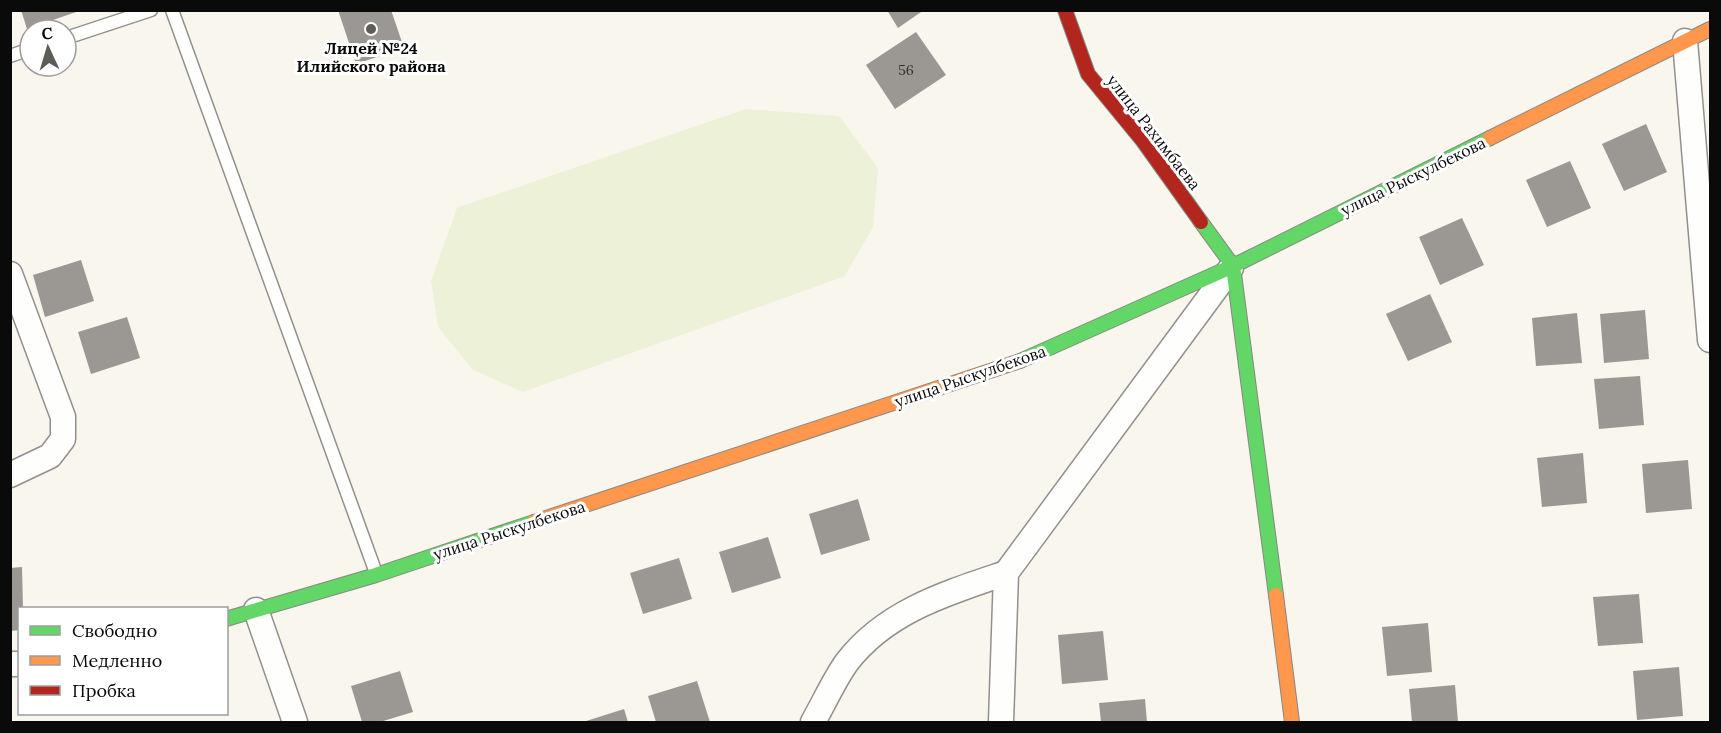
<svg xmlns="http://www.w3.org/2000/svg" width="1721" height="733" font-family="Lora,serif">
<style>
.pitch{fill:#edf1d8}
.building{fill:#9b9894}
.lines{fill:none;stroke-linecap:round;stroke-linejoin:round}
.lane-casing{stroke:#92908d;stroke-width:15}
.street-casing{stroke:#92908d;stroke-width:27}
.fast-casing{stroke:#888783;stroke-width:16}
.slow-casing{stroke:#888783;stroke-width:16}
.jam-casing{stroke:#888783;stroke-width:16}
.lane{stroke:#fefefc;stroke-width:12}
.street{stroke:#fefefc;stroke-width:24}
.fast{stroke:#63d668;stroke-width:14}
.slow{stroke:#ff974d;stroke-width:14}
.jam{stroke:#b3261e;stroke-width:14}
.poi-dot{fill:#5e5d5a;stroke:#fff;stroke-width:2}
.labels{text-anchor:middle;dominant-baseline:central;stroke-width:6;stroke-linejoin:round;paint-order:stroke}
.number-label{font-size:14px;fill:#2e2e2c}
.poi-label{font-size:16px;font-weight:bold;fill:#0a0a0a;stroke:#fff}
.street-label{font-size:16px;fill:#0a0a0a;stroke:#fff}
</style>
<rect width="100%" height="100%" fill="#f9f6ee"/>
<path class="pitch" d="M746,109l93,7 39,52 -5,59 -28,49 -322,116 -50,-22 -35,-43 -7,-46 26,-73z"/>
<g class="building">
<path d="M21,10h58v1l-52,18z"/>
<path d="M338,10h53l13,38 -48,16z"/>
<path d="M887,10h37l-26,18z"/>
<path d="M916,32l30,43 -51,34 -29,-44z"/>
<path d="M1646,124l21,48 -43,19 -22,-47z"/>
<path d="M1570,161l21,47 -44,19 -21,-47z"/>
<path d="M1462,218l22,47 -44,20 -21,-48z"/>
<path d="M81,260l13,41 -49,16 -12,-42z"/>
<path d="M1430,294l22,48 -44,19 -22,-47z"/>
<path d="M1645,310l4,49 -45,4 -4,-49z"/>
<path d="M1577,313l5,50 -46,3 -4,-48z"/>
<path d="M127,317l13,41 -49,16 -13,-42z"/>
<path d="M1640,376l4,49 -45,4 -5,-50z"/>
<path d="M1583,453l4,50 -45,4 -5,-49z"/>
<path d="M1688,460l4,49 -46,4 -4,-49z"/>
<path d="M858,499l12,41 -49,15 -12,-41z"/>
<path d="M768,537l13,41 -49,15 -13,-41z"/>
<path d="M679,558l13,41 -49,15 -13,-41z"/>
<path d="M22,567l1,41h-3v22l-10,1v-63z"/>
<path d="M1639,594l4,49 -45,3 -5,-49z"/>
<path d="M1428,623l4,49 -45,4 -5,-49z"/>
<path d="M1103,631l5,49 -46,4 -4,-49z"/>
<path d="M1679,667l4,49 -46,4 -4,-49z"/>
<path d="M400,671l13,41 -33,10h-18l-11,-36z"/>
<path d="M697,681l13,41h-54l-8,-26z"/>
<path d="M1455,685l3,37h-46l-3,-33z"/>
<path d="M1145,699l2,23h-46l-2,-19z"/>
<path d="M624,709l4,13h-45z"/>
</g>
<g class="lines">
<g class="lane-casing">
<g id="lane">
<path d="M172,10l204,563"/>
<path d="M66,38l85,-28"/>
<path d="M10,56l20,-7"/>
</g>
</g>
<g class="street-casing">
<g id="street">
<path d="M1685,41l25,299"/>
<path d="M10,274l53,143v22l-13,17 -40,19"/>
<path d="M256,610l39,112"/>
<path d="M10,664h10"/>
<path d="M813,722c11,-19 21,-42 34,-60 39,-51 100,-69 159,-89"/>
<path d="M1001,722l5,-149 225,-305"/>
</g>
</g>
<g class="fast-casing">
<g id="fast">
<path d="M1201,222l32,44 43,329"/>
<path d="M1020,361l213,-95 257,-128"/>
<path d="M226,619l150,-44 158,-53"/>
</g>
</g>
<g class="slow-casing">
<g id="slow">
<path d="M1490,138l220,-109"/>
<path d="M534,522l486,-161"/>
<path d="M1276,595l16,127"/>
</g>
</g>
<g class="jam-casing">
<path id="jam" d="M1065,10l23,64 55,67 58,81"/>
</g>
<use href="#lane" class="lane"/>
<use href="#street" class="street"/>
<use href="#fast" class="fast"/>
<use href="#slow" class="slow"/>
<use href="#jam" class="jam"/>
</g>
<circle class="poi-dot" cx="371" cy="29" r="6"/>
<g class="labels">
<g class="number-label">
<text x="906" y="70">56</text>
</g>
<g class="poi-label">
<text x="371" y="48">Лицей №24<tspan x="371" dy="18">Илийского района</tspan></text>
</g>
<g class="street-label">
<text transform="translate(1154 132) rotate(52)">улица Рахимбаева</text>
<text transform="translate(1413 176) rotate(-26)">улица Рыскулбекова</text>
<text transform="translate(970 376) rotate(-19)">улица Рыскулбекова</text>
<text transform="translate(509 530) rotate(-18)">улица Рыскулбекова</text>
</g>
</g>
<rect width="1721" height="733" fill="none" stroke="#0a0a0a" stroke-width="24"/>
<rect x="18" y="607" width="210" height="108" fill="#ffffff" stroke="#9d9d9d" stroke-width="1.5"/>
<rect x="30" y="626" width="30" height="9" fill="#63d668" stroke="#9d9d9d" stroke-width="1.5"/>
<text x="72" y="637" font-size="18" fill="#0a0a0a">Свободно</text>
<rect x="30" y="656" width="30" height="9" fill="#ff974d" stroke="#9d9d9d" stroke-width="1.5"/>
<text x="72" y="667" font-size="18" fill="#0a0a0a">Медленно</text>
<rect x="30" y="686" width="30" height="9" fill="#b3261e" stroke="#9d9d9d" stroke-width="1.5"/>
<text x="72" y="697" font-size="18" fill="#0a0a0a">Пробка</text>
<g transform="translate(48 48) rotate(356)"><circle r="28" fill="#ffffff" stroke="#9d9d9d" stroke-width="1.5"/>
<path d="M0-4.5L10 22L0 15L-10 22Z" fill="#5e5d5a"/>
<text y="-9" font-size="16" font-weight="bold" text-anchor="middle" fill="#0a0a0a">С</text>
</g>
</svg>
